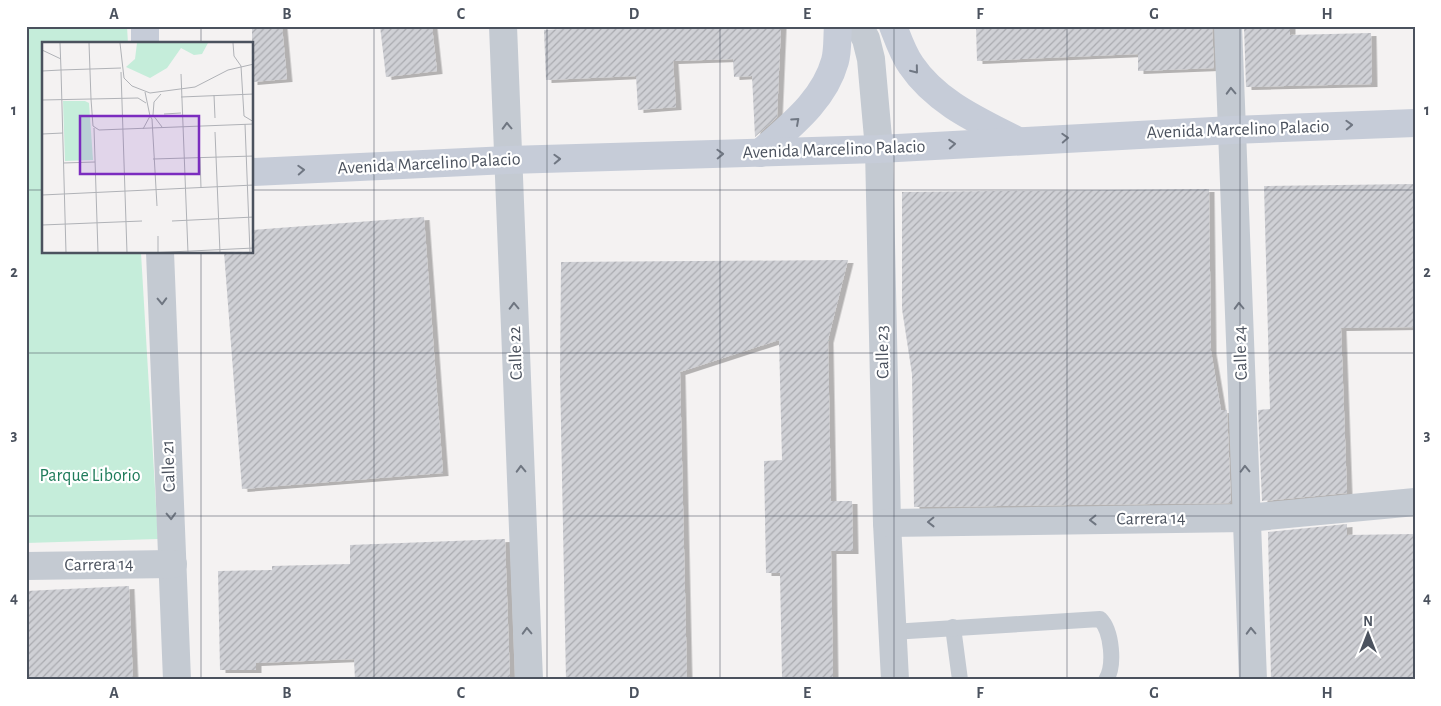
<svg xmlns="http://www.w3.org/2000/svg" width="1441" height="706" font-family="'Alegreya Sans',sans-serif">
<style>
.green{fill:#c5edda}
.building{fill:url(#building-hatch);filter:url(#shadow)}
.lines{fill:none;stroke-linecap:round;stroke-linejoin:round}
.lane{stroke:#c4cad2;stroke-width:16}
.street{stroke:#c4cad2;stroke-width:28}
.secondary{stroke:#c6ccd8;stroke-width:28}
.oneway{stroke:#707783}
.oneway2{stroke:#6f7681}
.grid{fill:none;stroke:#4b525e;stroke-width:1;stroke-opacity:0.55}
.labels{text-anchor:middle;dominant-baseline:central;stroke-width:4.5;stroke-linejoin:round;paint-order:stroke}
.street-label{font-size:18px;fill:#4b525e;stroke:#fff}
.park-label{font-size:18px;fill:#1f7b5a;stroke:#fff}
.inset-road{fill:none;stroke:#b0b2b7;stroke-width:1}
.view{fill:#7b2cbf;fill-opacity:0.15;stroke:#7b2cbf;stroke-width:2.5}
.inset-edge{fill:none;stroke:#4b525e;stroke-width:2.5}
.neatline{fill:none;stroke:#4b525e;stroke-width:2}
.grid-label{font-size:16px;text-anchor:middle;font-weight:bold;fill:#4b525e}
</style>
<defs>
<pattern id="building-hatch" width="6" height="6" patternUnits="userSpaceOnUse" patternTransform="scale(1.25)"><rect width="6" height="6" fill="#cfd0d5"/><path d="M-1 1l2-2M0 6l6-6M5 7l2-2" fill="none" stroke="#aaabb0"/></pattern>
<filter id="shadow"><feDropShadow dx="5.5" dy="3" stdDeviation="0" flood-color="#0004"/></filter>
</defs>
<rect width="100%" height="100%" fill="#f4f2f2"/>
<path class="green" d="M26,26h101l1,18h-84v208l97,1 17,286 -132,4z"/>
<g class="building">
<path d="M252,26h30l5,53 -35,3z"/>
<path d="M380,26h52l5,45 -51,6z"/>
<path d="M621,26h160l-4,91 -22,20 -3,-61 -18,1 -1,-18 -60,2 3,46 -38,3 -2,-34 -90,4 -2,-50z"/>
<path d="M976,26h236l2,42 -76,3v-17l-161,7z"/>
<path d="M1244,26h46v9l81,-2 1,51 -126,3z"/>
<path d="M1415,184v143l-74,1 6,165 -85,8 -4,-91 12,-1 -6,-223z"/>
<path d="M1209,189l2,162 10,59h6l4,93 -317,4 -2,-133 -10,-65v-117z"/>
<path d="M424,217l19,256 -201,16 -18,-237h28v-22z"/>
<path d="M848,260l-20,80 3,161h21l1,50h-22l2,127h-51l-2,-105h-14l-2,-112 18,-1 -3,-120 -99,32 7,308h-121l-6,-305 1,-113z"/>
<path d="M1347,524v11l68,-1v146h-144l-3,-148z"/>
<path d="M505,539l5,141h-155l-1,-21 -98,4v7h-36l-2,-99 54,-1v-4l78,-2v-19z"/>
<path d="M129,586l4,94h-107v-89z"/>
</g>
<g class="lines">
<g class="lane">
<path d="M953,627l7,53"/>
<path d="M892,632l208,-13c12,12 15,47 6,61"/>
</g>
<g class="street">
<path d="M503,26l26,654"/>
<path d="M859,26l7,13 5,20 8,90 8,374 8,157"/>
<path d="M1228,26l25,654"/>
<path d="M160,252l17,428"/>
<path d="M887,523l360,-5 168,-16"/>
<path d="M26,566l147,-2"/>
</g>
<g class="secondary">
<path d="M145,26v18"/>
<path d="M893,26c5,13 10,28 18,39 25,37 66,55 105,75"/>
<path d="M760,153c29,-26 64,-52 75,-92 3,-11 2,-24 3,-35"/>
<path d="M252,172l256,-12 371,-11 353,-19 183,-7"/>
</g>
</g>
<defs><path id="oneway-chevron" d="M-2-3.5L2.5 0L-2 3.5" fill="none" stroke-width="1.6" stroke-linecap="round" stroke-linejoin="round" transform="scale(1.25)"/></defs>
<g class="oneway">
<use href="#oneway-chevron" transform="translate(915 70) rotate(51)"/>
<use href="#oneway-chevron" transform="translate(796 121) rotate(-42)"/>
<use href="#oneway-chevron" transform="translate(1349 125) rotate(-2)"/>
<use href="#oneway-chevron" transform="translate(1065 138) rotate(-3)"/>
<use href="#oneway-chevron" transform="translate(952 144) rotate(-4)"/>
<use href="#oneway-chevron" transform="translate(720 154) rotate(-2)"/>
<use href="#oneway-chevron" transform="translate(557 159) rotate(-2)"/>
<use href="#oneway-chevron" transform="translate(301 170) rotate(-3)"/>
</g>
<g class="oneway2">
<use href="#oneway-chevron" transform="translate(1231 91) rotate(-92)"/>
<use href="#oneway-chevron" transform="translate(507 126) rotate(-92)"/>
<use href="#oneway-chevron" transform="translate(162 301) rotate(88)"/>
<use href="#oneway-chevron" transform="translate(514 306) rotate(-92)"/>
<use href="#oneway-chevron" transform="translate(1239 306) rotate(-92)"/>
<use href="#oneway-chevron" transform="translate(521 469) rotate(-92)"/>
<use href="#oneway-chevron" transform="translate(1245 469) rotate(-92)"/>
<use href="#oneway-chevron" transform="translate(171 516) rotate(88)"/>
<use href="#oneway-chevron" transform="translate(1093 520) rotate(179)"/>
<use href="#oneway-chevron" transform="translate(931 522) rotate(179)"/>
<use href="#oneway-chevron" transform="translate(527 631) rotate(-92)"/>
<use href="#oneway-chevron" transform="translate(1251 631) rotate(-92)"/>
</g>
<path class="grid" d="M201,26v18M374,26v654M547,26v654M720,26v654M894,26v654M1067,26v654M1240,26v654M26,190h18M252,190h1163M201,252v428M26,353h1389M26,516h1389"/>
<g class="labels">
<g class="street-label">
<text transform="translate(1238 130) rotate(-2)">Avenida Marcelino Palacio</text>
<text transform="translate(834 150) rotate(-2)">Avenida Marcelino Palacio</text>
<text transform="translate(429 164) rotate(-3)">Avenida Marcelino Palacio</text>
<text transform="translate(883 352) rotate(-91)">Calle 23</text>
<text transform="translate(516 353) rotate(-92)">Calle 22</text>
<text transform="translate(1241 353) rotate(-92)">Calle 24</text>
<text transform="translate(169 466) rotate(-92)">Calle 21</text>
<text transform="translate(1151 519) rotate(-1)">Carrera 14</text>
<text transform="translate(99 565) rotate(-1)">Carrera 14</text>
</g>
<g class="park-label">
<text x="90" y="476">Parque Liborio</text>
</g>
</g>
<g transform="translate(42 42)">
<rect width="211" height="211" fill="#f4f2f2"/>
<path d="M95,1h71l-6,11 -8,1 -13,-7 -14,20 -17,10 -24,-11 9,-8z" fill="#c5edda"/>
<path d="M21,59h22l4,2 4,57 -28,1z" fill="#c5edda"/>
<path class="inset-road" d="M47,1l2,56 47,-1 8,5M78,1l4,35 8,8 18,7 45,-6 33,-17 26,-6M191,1l1,13 7,10 3,50 10,6M0,8l19,9M0,29l19,-1 -1,-27M79,30l6,181M139,32l7,179M119,52l-7,8 -1,13 9,12M172,53l1,23M139,55l73,-3M0,58l49,-1 2,27 6,4 155,-6M122,72l17,-1M80,74h28l2,3 5,87M203,82l5,129M52,86l4,125M101,87l7,-13 -5,-24M173,90l5,121M0,92l21,-1M158,115l1,31M111,117l101,-3M21,121l32,-1M0,153l212,-10M130,179l82,-4M0,183l100,-4M116,194v17M24,211l-5,-183 60,-2M107,211l105,-5"/>
<path class="view" d="M38,74h119v58h-119z"/>
<rect width="211" height="211" class="inset-edge"/>
</g>
<rect width="1441" height="706" fill="none" stroke="#ffffff" stroke-width="55"/>
<g transform="translate(1368 634)" stroke="#ffffff" stroke-width="4" paint-order="stroke">
<path d="M0-4L9 19L0 12L-9 19Z" fill="#4b525e"/>
<text y="-8" font-size="14" font-weight="bold" text-anchor="middle" fill="#4b525e">N</text>
</g>
<rect x="28" y="28" width="1386" height="650" class="neatline"/>
<g class="grid-label">
<text x="114" y="19">A</text>
<text x="287" y="19">B</text>
<text x="461" y="19">C</text>
<text x="634" y="19">D</text>
<text x="807" y="19">E</text>
<text x="980" y="19">F</text>
<text x="1154" y="19">G</text>
<text x="1327" y="19">H</text>
<text x="14" y="115">1</text>
<text x="1427" y="115">1</text>
<text x="14" y="277">2</text>
<text x="1427" y="277">2</text>
<text x="14" y="440">3</text>
<text x="1427" y="440">3</text>
<text x="14" y="603">4</text>
<text x="1427" y="603">4</text>
<text x="114" y="698">A</text>
<text x="287" y="698">B</text>
<text x="461" y="698">C</text>
<text x="634" y="698">D</text>
<text x="807" y="698">E</text>
<text x="980" y="698">F</text>
<text x="1154" y="698">G</text>
<text x="1327" y="698">H</text>
</g>
</svg>
